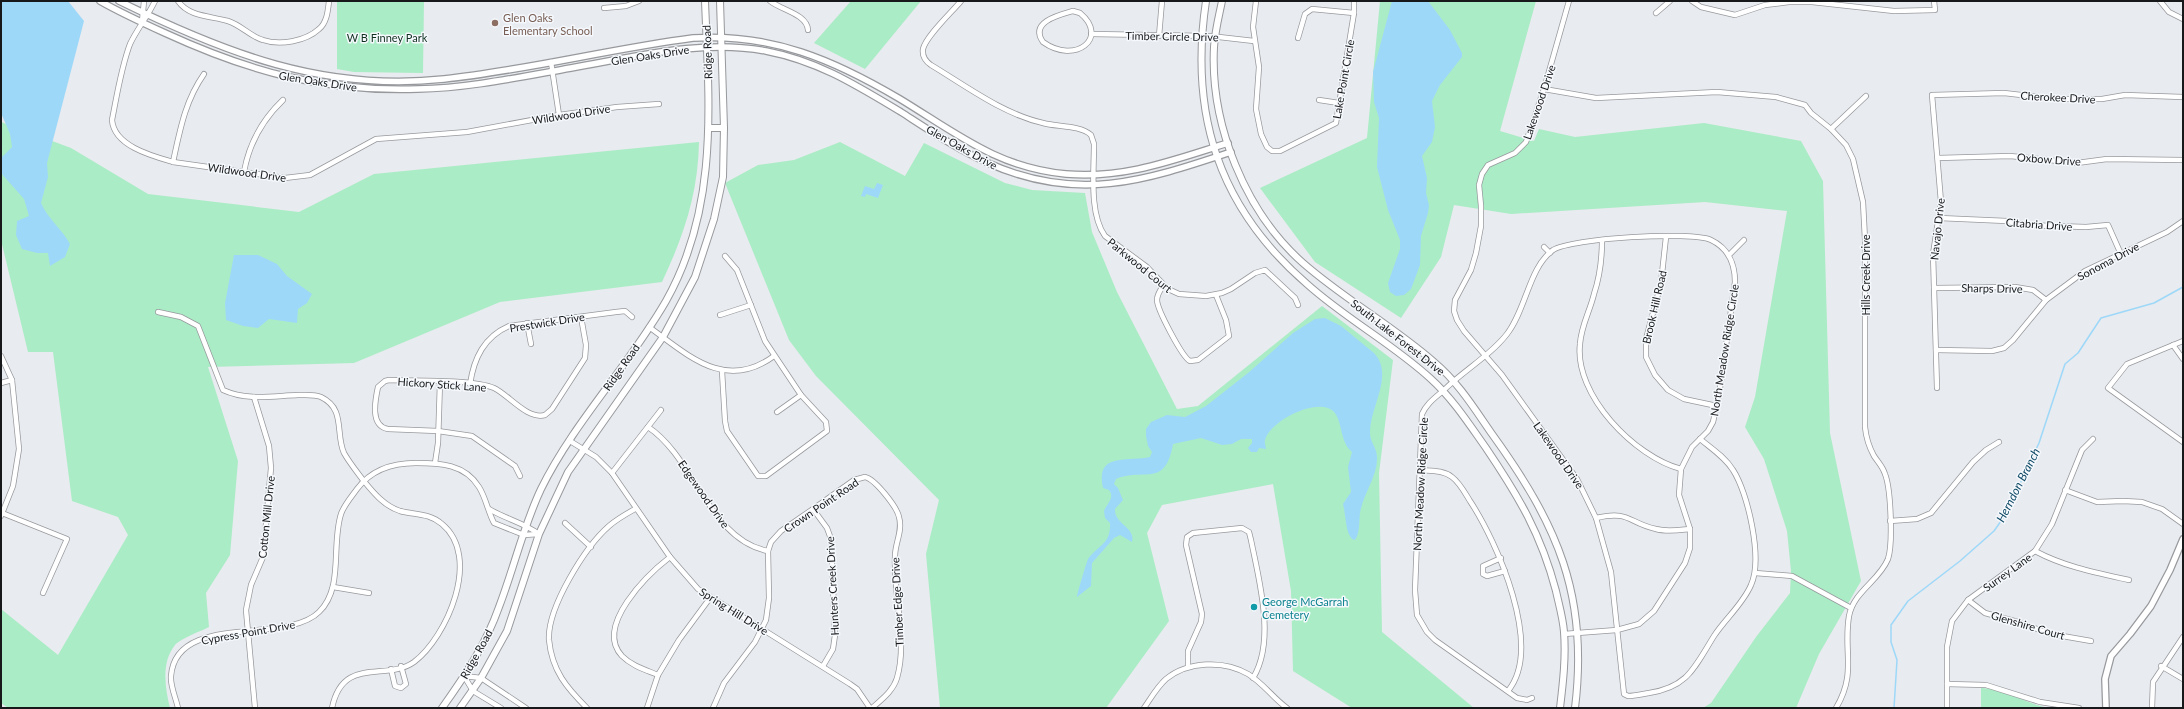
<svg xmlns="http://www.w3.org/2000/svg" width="2184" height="709" font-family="Lato,sans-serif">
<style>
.green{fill:#aaecc5}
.water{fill:#9ed8f9}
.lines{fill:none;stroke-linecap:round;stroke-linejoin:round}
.stream{stroke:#9ed8f9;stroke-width:1.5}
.minor-casing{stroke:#97999d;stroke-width:6}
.tertiary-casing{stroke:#97999d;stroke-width:8}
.secondary-casing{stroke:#97999d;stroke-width:8}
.minor{stroke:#fff;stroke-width:4.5}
.tertiary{stroke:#fff;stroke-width:5.5}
.secondary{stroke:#fff;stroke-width:6}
.education-dot{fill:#8d6e63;stroke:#f5f8fc;stroke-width:1.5}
.culture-dot{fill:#0f9aa8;stroke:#f5f8fc;stroke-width:1.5}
.labels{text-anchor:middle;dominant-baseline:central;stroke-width:3;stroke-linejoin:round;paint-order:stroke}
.education-label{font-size:11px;fill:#785e54;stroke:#f5f8fc;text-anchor:start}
.street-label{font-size:11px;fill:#171819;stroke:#f5f8fc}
.park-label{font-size:11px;fill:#113120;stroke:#f5f8fc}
.culture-label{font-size:11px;fill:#0d838f;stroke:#f5f8fc;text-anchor:start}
.water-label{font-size:12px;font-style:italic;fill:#104b67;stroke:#f5f8fc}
</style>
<rect width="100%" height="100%" fill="#e8ebef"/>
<g class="green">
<path d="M337,1h87l-1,72 -69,-1 -17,-3z"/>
<path d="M851,1h70l-56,68 -51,-26z"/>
<path d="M1380,1h156l-36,130 34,10 5,-12 36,8 129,-14 97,18 22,40 7,252 31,148 -42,73 -23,54h-93l8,-5 45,-66 34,-44 1,-22 -4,-40 -23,-72 -19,-32 10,-30 32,-186 -82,-9 -194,12 -57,-9 -13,52 -40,61 -86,-56 -55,-74 107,-50z"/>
<path d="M1,122l70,26 77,46 151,18 75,-38 325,-32c-1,52 -15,93 -37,140l-162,20 -146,61 -146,4 30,94 -8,94 -24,38 3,34c-8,4 -29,12 -34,18 -14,17 -10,43 -5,63h-162l-7,-5v-94l57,46 70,-120 -10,-18 -46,-16 -19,-149h-25l-27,-112z"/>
<path d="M840,142l65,34 19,-33 81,40 27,7 53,3 7,39 25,60 60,117 21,-3 124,-100 71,54 -14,113 3,159 92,76h-122l-59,-37 -2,-80 -18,-107 -111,21 -15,28 22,88 -63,87h-166l-14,-154 13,-54 -123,-124 -27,-36 -64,-157 33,-18 36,-5z"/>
<path d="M1981,688c23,0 45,16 68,20h-68z"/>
</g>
<g class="water">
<path d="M1,1h67l16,20 -37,142 1,14 -7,26c7,16 21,26 29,41l-5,13 -15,9 -2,-13h-11l-15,-4 -6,-14 1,-14 12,-5 -5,-17 -23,-26 1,-16 10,-10 -2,-13 -9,-21z"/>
<path d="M1392,1h36l22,29 12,23v4l-22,28 -8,16 3,26 -3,15 -10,14 5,22 -1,15 3,12 -1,8 -7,23 -1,29 -9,24 -7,6 -8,1 -6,-4 -2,-9 12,-34v-9l-12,-30 -11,-43 2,-49 -5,-16 -1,-30z"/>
<path d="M877,183l6,2 -5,13 -12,-4 -1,3 -4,-1 4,-10 9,3z"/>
<path d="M234,255h24l19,9 10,12 25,18 -5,9 -9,6 -1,14 -28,-4 -11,9 -15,-2 -17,-6 -1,-17z"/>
<path d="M1325,318l16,8 33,27c21,22 -5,55 -4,80 0,9 7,15 7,24 1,19 -14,37 -17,56 -1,8 0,20 -5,27l-3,-1c-7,-8 -6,-24 -9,-35l8,-12 -3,-25 4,-15c-13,-11 -9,-32 -19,-41 -16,-14 -63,10 -68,29 -1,3 1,6 1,9l-7,-1 -2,4h-6l-3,-4 4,-5v-4h-11l-9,5 -10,1 -21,-7 -28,6c-8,45 -29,23 -57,35l-2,5 4,4 5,12 -8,9c-1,15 21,18 17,33l-12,-7 -6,3 -22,25 -1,23 -14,11c0,-3 10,-36 11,-38 11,-15 23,-15 22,-36l-5,-5 -1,-7c3,-8 11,-13 5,-21l-6,-2c-8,-36 24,-26 47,-31l2,-5 -4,-6 -2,-10v-7l5,-7 16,-7 18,2 21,-11 42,-33 45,-40 22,-14z"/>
</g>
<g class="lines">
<path class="stream" d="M1894,708l3,-48 -6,-18v-17l17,-24 52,-40 34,-30 12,-17 33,-71 26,-79 13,-11 23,-35 53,-15 29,-16"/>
<g class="minor-casing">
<g id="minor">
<path d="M155,1c-7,15 -18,28 -25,43 -9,24 -13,51 -18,76 2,26 40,36 61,42l112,16 25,-3 66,-36 91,-7 92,-17 58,-8 42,-3"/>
<path d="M178,1c11,16 33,15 50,20 13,4 23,16 35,19 17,6 43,1 56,-11 8,-6 9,-19 10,-28"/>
<path d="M770,1c11,9 37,13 38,29"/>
<path d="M961,1c-9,11 -35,35 -38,48 -1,7 2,12 8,16 35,21 72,49 112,58 14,4 37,2 48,12l3,9c0,27 -5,70 11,92l42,31 21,22 11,5 27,2 16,-3 9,-4 24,-16 10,-3 30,28 3,7"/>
<path d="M1256,1l-3,26 6,40 -3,42 5,25 6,13 5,4h8l56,-28 18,-110v-12"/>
<path d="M1569,1l-25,88 -18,53 -11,11 -27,12 -6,9 -3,11 2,21v20l-5,27 -5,17 -16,30 -1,11 3,9 7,11 38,44 75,104 19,39 15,54 13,122 4,2c7,0 14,-2 21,-3 39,-6 45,-25 65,-57 11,-17 29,-32 37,-51 12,-26 -3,-92 -18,-115 -8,-13 -22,-22 -33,-31"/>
<path d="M1692,1l9,6 34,8 30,-10 24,-3h23l82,9 41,-1 -1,-9"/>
<path d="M2160,1l9,11 14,7"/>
<path d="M604,8l22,-2 13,-5"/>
<path d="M1073,11l7,2c30,25 -5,52 -37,29 -14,-20 16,-27 30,-31z"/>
<path d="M1656,13l14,-12"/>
<path d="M142,22l2,-21"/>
<path d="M1091,34l119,2 44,5"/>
<path d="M1159,36l3,-35"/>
<path d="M1298,38l7,-24 7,-5 42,4"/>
<path d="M551,62l8,53"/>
<path d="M1544,89l52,9 121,-6 59,5 29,8 6,8 20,16 15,16 7,14 10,43 2,38v187c1,10 4,20 9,29 4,6 9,11 11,18 6,15 8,70 3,85 -9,22 -34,32 -39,57 -6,36 8,57 -13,92"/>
<path d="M1319,100l20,3"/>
<path d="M1831,129l35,-33"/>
<path d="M1938,158l72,-2 67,7 30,-4 76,1"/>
<path d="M173,162c7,-32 12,-61 31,-88"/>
<path d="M244,172c5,-28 18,-52 39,-72"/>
<path d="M1939,218l68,3 21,4 58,2 22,-2 12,27"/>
<path d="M1666,237l-5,46 -15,56v18l9,18 13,15 16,9 33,7"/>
<path d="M1602,240c0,18 -2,36 -8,54 -4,17 -13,32 -14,50 -6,51 55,113 101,125"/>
<path d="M1544,247l6,6"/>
<path d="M1729,255l15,-15"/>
<path d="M1163,285c-2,5 -6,9 -6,15 0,9 25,57 33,61l8,-1 31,-24 -3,-16 -10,-25"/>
<path d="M1934,288l81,-1 18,3 13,10"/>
<path d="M158,312l23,5 17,9 25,64c24,11 49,6 75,5 7,0 16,-1 23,2 25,12 14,36 23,56 5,9 13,19 19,27 10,12 21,26 37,31 15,4 29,2 42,13 40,33 5,113 -28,138 -28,20 -71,-7 -82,46"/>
<path d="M720,315l31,-10"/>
<path d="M527,323l4,21"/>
<path d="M649,327c39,28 76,65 125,29"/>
<path d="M2183,341l-56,23 -19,24 75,54"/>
<path d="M2173,345l10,14"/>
<path d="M1936,350l56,1 12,-3 9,-8 33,-40 39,-29 82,-39 16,-11"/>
<path d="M1,356l11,24 7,69 -6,37 -12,30"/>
<path d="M722,371l3,50 2,10 31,45h8l61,-45 -1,-9 -25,-27 -36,-54 -28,-71 -12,-14"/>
<path d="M1,383l11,-3"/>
<path d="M470,384c4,-26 14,-47 39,-58l107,-14 9,-1 7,6"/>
<path d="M1937,388l-4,-134 8,-52 -9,-107 72,-2 51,6h47l23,-4 58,2"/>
<path d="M254,397l15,49 2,22 -8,89 -12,28 -5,25 9,98"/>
<path d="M777,412l24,-17"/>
<path d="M648,427c47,31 61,113 120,124"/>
<path d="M570,441l26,16 16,16 58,84 28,32 152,95 7,5 13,19"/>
<path d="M435,463l3,-20 2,-61"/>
<path d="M1420,470c11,1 23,0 32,7 8,6 13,16 18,24 27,41 74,146 38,190"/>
<path d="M612,473l49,-63"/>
<path d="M520,476l-5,-10 -43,-30 -34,-5 -50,-2c-18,-3 -13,-28 -10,-42l7,-6 4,-1c25,1 84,-1 105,8 15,7 33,32 51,27l7,-6 33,-51 1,-13 -5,-28"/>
<path d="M2065,490l32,12 26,-1 19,1 20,7 21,15"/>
<path d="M489,509c17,10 35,14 50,25"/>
<path d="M813,509l14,19 4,11 4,96 -2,14 -10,17"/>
<path d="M2,513l65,26 -24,54"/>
<path d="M1596,518c34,-8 32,5 60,11 11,3 23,1 34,0"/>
<path d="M1890,521l27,-2 14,-6 42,-51 13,-12 13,-8"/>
<path d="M565,523l26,24"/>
<path d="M2035,551c30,16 62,22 94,29"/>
<path d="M1501,558l-18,8v8l4,2 18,-5"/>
<path d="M1755,573l37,3 59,32"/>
<path d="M333,587l36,6"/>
<path d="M1968,600l17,13 33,9 33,12 40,7"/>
<path d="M2161,666l22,13"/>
<path d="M1188,667v-16l13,-29 1,-8 -16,-69 1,-8 6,-4 49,-5 7,4 2,8c8,40 25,101 2,138"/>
<path d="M391,669l4,17 6,2 5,-4 -5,-18"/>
<path d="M658,675c-12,-5 -26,-9 -36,-19 -28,-30 26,-82 48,-99"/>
<path d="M464,676l17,2 45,30"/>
<path d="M464,676l9,15 28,17"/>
<path d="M1947,684l39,1 54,17 39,6"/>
<path d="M1532,698l-5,2 -10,-2 -82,-58 -8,-8 -10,-17 -2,-25 7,-176c5,-11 13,-16 22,-24 20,-20 46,-34 63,-56 19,-24 22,-67 46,-84 19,-12 138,-19 158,-10 17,8 24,24 24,42l-16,113 -6,27 -5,9 -16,16 -11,22 -2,26 11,34v19l-5,15 -31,48 -15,13 -22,6 -53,4"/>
<path d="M178,708c-2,-10 -8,-22 -7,-32 5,-64 115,-31 148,-64 25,-24 12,-67 22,-98 3,-9 11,-18 16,-25 14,-19 36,-26 59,-26 24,0 49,1 63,24 7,11 9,25 15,36l30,12 15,-1"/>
<path d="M587,708c-20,-20 -35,-37 -38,-68 -2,-32 36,-93 60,-114 8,-7 17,-12 26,-17"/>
<path d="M647,708l11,-33 21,-35 31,-42"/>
<path d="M713,708l11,-25 31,-41 11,-22 3,-22 -1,-47 3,-9 10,-11 32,-22 41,-29 11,-3c10,2 32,30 34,40 4,14 -4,26 -4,39 -2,38 13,85 2,122 -4,13 -15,21 -25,30"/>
<path d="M1144,708c7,-10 13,-21 22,-29 22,-18 58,-19 82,-5 15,9 25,24 39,34"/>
<path d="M1947,708v-61l5,-26 16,-21 67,-49 17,-27 30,-74 11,-11"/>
<path d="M2152,708l1,-26 30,-45"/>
</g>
</g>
<g class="tertiary-casing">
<g id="tertiary">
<path d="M100,1c21,12 43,22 65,32 85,39 158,59 253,56 51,-1 102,-12 153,-21 64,-11 130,-29 195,-17 52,10 90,34 135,61 28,18 56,37 87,51 89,40 156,18 243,-11"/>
<path d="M119,1c106,52 205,91 325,78 84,-9 165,-30 249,-41 79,-5 141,22 207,61 56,34 98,69 166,75 59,5 107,-14 162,-31"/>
<path d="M2106,708l-1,-29 6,-23 19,-22 21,-28 19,-36 13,-31"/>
</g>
</g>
<g class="secondary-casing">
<g id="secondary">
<path d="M1206,1c-17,114 13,207 101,283 39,35 86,60 124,95 22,20 38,45 55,69 33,49 55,86 70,143 3,14 7,27 8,41 2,25 -1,51 -4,76"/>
<path d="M1222,1c-3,15 -7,30 -8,46 -4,77 31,165 89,216 41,36 90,63 131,99 24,20 40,46 58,72 65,90 97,161 83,274"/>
<path d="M709,128h15"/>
<path d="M442,708c23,-32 44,-64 57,-101 15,-39 24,-80 42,-118 33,-67 87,-122 125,-188 53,-94 43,-197 39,-300"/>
<path d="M460,708l21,-30 26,-47 32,-97 29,-62 95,-135 32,-60 19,-58 9,-42 1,-49 -4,-127"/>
</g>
</g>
<use href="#minor" class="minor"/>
<use href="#tertiary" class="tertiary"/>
<use href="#secondary" class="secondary"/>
</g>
<circle class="education-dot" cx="495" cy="23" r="4"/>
<circle class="culture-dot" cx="1254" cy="607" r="4"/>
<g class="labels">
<g class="education-label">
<text x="503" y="17">Glen Oaks<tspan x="503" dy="13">Elementary School</tspan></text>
</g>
<g class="street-label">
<text transform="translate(1172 36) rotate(1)">Timber Circle Drive</text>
<text transform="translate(707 52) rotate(-92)">Ridge Road</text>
<text transform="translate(650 55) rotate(-9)">Glen Oaks Drive</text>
<text transform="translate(1343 79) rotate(-80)">Lake Point Circle</text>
<text transform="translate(318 81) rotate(9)">Glen Oaks Drive</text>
<text transform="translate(2058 97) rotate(3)">Cherokee Drive</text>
<text transform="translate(1539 102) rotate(-71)">Lakewood Drive</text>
<text transform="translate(571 114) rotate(-9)">Wildwood Drive</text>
<text transform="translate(962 147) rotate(29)">Glen Oaks Drive</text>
<text transform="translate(2049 159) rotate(4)">Oxbow Drive</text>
<text transform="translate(247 172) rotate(8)">Wildwood Drive</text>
<text transform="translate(2039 224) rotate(4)">Citabria Drive</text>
<text transform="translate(1937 229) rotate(-84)">Navajo Drive</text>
<text transform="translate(2108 261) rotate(-28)">Sonoma Drive</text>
<text transform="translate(1140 265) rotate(39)">Parkwood Court</text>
<text transform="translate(1865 275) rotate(-90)">Hills Creek Drive</text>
<text transform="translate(1992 288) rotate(1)">Sharps Drive</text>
<text transform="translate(1654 307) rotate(-77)">Brook Hill Road</text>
<text transform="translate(547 322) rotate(-9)">Prestwick Drive</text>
<text transform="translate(1398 337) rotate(38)">South Lake Forest Drive</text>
<text transform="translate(1724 350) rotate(-81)">North Meadow Ridge Circle</text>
<text transform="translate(621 367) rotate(-55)">Ridge Road</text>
<text transform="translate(442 384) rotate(4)">Hickory Stick Lane</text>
<text transform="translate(1559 455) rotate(55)">Lakewood Drive</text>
<text transform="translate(1420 484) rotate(-87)">North Meadow Ridge Circle</text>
<text transform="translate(704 494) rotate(55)">Edgewood Drive</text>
<text transform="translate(821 505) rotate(-34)">Crown Point Road</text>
<text transform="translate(266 517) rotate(-84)">Cotton Mill Drive</text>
<text transform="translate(2007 572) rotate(-36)">Surrey Lane</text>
<text transform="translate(832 586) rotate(-93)">Hunters Creek Drive</text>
<text transform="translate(897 602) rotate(-93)">Timber Edge Drive</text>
<text transform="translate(734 611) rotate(32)">Spring Hill Drive</text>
<text transform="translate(2028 625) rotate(16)">Glenshire Court</text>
<text transform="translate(248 632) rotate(-10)">Cypress Point Drive</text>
<text transform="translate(476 654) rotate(-61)">Ridge Road</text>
</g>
<g class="park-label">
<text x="387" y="37">W B Finney Park</text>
</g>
<g class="culture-label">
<text x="1262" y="601">George McGarrah<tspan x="1262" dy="13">Cemetery</tspan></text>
</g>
<g class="water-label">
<text transform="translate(2018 485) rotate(-63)">Herndon Branch</text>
</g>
</g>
<rect width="2184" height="709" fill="none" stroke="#171819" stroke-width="4"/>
</svg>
